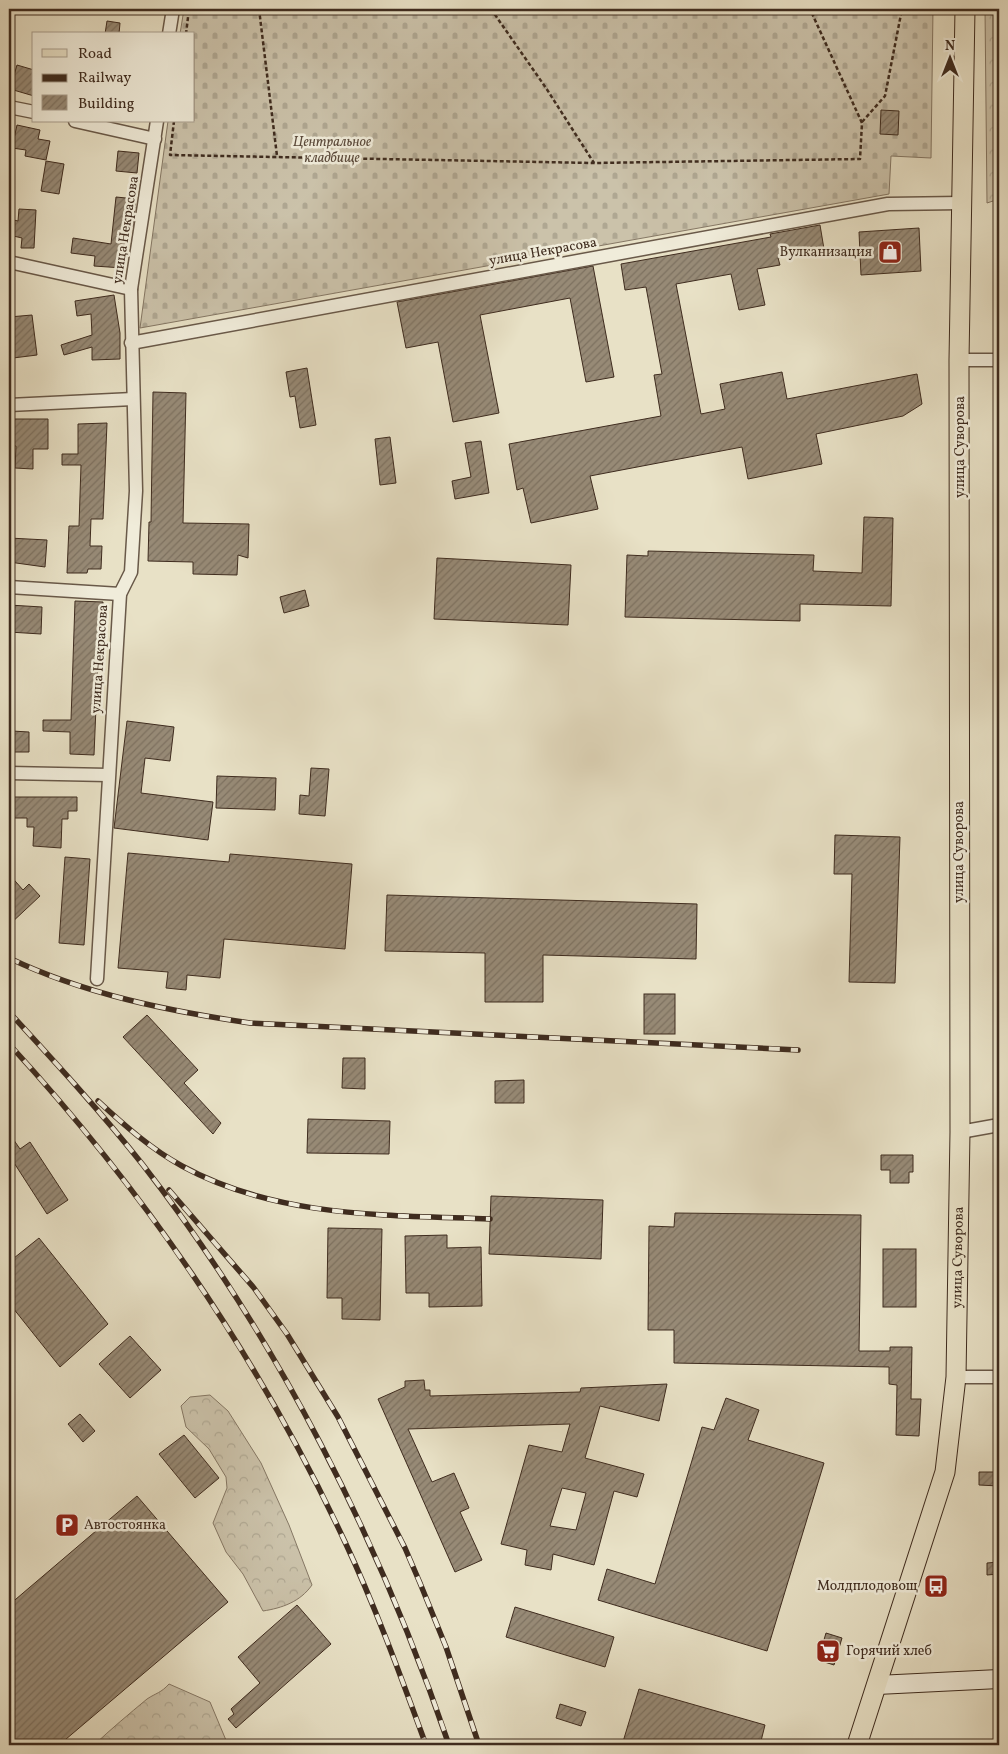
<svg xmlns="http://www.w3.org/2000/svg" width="1008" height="1754" font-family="Vollkorn,serif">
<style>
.forest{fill:url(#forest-crowns);stroke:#857764}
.cemetery{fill:url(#cemetery-stones);stroke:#857764}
.building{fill:url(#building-hatch);stroke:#3f2c1f;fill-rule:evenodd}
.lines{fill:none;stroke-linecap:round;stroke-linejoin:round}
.street-casing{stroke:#695949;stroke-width:15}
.secondary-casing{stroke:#3f2c1f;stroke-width:20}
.primary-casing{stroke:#3f2c1f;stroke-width:21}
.path{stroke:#3f2c1f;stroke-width:2.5;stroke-dasharray:4 2.5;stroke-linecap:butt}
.street{stroke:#f0ecda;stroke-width:12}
.secondary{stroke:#f0ecda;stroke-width:18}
.primary{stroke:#e8e1c6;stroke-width:19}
.rail-casing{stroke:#3f2c1f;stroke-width:5.5}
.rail{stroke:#f0ecda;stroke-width:4;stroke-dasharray:11;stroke-linecap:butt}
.labels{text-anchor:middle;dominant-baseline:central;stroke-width:5;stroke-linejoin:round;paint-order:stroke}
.park-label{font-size:14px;font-style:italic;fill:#5b4a3b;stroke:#f0ecda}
.street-label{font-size:14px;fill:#3f2c1f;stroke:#f0ecda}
.poi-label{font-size:14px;fill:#3f2c1f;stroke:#f0ecda;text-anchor:end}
</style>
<defs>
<pattern id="forest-crowns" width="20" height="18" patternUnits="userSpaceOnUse" patternTransform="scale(1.25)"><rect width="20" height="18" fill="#cbc2aa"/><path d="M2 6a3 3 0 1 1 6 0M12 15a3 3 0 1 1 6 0" fill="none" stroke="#afa792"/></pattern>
<pattern id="cemetery-stones" width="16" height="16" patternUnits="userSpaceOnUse" patternTransform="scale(1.25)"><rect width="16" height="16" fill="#cbc2aa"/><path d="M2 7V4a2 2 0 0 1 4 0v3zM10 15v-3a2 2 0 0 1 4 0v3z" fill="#afa792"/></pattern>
<pattern id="building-hatch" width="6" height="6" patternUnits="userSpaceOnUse" patternTransform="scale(1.25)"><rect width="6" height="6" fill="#978a76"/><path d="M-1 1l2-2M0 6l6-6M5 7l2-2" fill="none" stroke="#7d7160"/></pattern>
</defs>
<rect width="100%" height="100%" fill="#e8e1c6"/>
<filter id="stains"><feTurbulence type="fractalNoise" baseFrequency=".004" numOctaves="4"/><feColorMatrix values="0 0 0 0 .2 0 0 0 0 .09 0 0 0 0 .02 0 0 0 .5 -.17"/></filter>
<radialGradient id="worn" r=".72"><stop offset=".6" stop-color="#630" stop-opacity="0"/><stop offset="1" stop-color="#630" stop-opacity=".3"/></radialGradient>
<g class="forest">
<path d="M985,9h14v190l-12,4z"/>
<path d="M210,1395l18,16 33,52 28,62 23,60c-12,17 -30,23 -49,26l-20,-37 -17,-22 -13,-29 14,-35 -1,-11 -17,-28 -23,-22 -5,-21 9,-9z"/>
<path d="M169,1684l41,18 18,43h-134c17,-16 35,-31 53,-46 9,-6 14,-6 22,-15z"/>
</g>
<path class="cemetery" d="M184,9h749l-2,149 -40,-2 -2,38 -749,134 28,-207h26v-87h-14z"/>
<g class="building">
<path d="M107,21l13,2 -1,11h-14z"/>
<path d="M17,65l17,5v26l-24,-7z"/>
<path d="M881,110l18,1 -1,24 -18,-1z"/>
<path d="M17,125l23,5 -2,9 12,2 -4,19 -21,-4 1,-6 -14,-2z"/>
<path d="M118,151l21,2 -2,20 -21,-2z"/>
<path d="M46,161l18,3 -5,30 -18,-3z"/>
<path d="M116,197l20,2 -3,27 -6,-1 -4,43 -29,-2 1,-10 -24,-3 2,-15 38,6z"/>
<path d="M19,209l17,1 -2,38h-13l1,-10 -13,-3v-16l9,2z"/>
<path d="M820,225l4,24 -46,9 2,7 -23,4 8,36 -26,5 -8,-36 -55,10 25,130 24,-5 -5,-25 62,-12 5,27 130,-25 5,30 -19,12 -87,18 6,30 -74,15 -6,-32 -152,29 8,33 -67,14 -8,-35 -6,2 -8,-46 152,-28 -7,-41 8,-1 -16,-87 -21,3 -4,-26 150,-27 -1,-3z"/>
<path d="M919,228l2,43 -60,4 -2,-43z"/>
<path d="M593,266l21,111 -28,5 -16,-84 -90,17 19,98 -46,9 -15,-80 -32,6 -9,-46z"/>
<path d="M114,295l6,38v26l-28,1v-13l-28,8 -3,-10 31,-10 -1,-21 -14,2 -2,-15z"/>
<path d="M32,315l5,40 -24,3 -4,-41z"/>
<path d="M307,368l9,57 -16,3 -5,-32 -5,1 -4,-25z"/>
<path d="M153,392l33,1 -3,130 66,1 -1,34 -10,-3 -1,20 -44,-1v-12l-45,-1 1,-39h2z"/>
<path d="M9,419h39v30h-15v20l-18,-1 1,-22h-7z"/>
<path d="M107,423l-4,96h-12l-1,27h12l-1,23h-13l-1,4h-20l2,-47h10l2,-61h-19v-11h16v-30z"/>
<path d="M390,437l6,46 -16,2 -5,-46z"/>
<path d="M481,441l8,52 -34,6 -3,-18 19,-4 -6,-34z"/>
<path d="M864,517l29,1 -2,88 -91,-2v17l-175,-4 2,-62 21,1v-5l166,4 -1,16 49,2z"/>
<path d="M9,538l38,2 -2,27 -36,-5z"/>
<path d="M437,558l134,7 -3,60 -134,-6z"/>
<path d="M305,590l4,16 -25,7 -4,-16z"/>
<path d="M75,601l28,1 -1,33h-3l-5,120 -24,-1v-22l-27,-1v-11h28z"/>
<path d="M9,605l33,2 -1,27 -32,-2z"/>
<path d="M127,721l47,6 -4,34 -25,-3 -4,35 72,9 -5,38 -94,-12z"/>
<path d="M12,731l17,1v20h-18z"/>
<path d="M311,768l18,1 -4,47 -26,-2 1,-19 9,1z"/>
<path d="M217,776l59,2 -1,32 -59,-2z"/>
<path d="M12,797h65v14h-9v8h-6l-1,29 -28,-2 1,-19h-7v-9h-15z"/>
<path d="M835,835l65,2 -5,146 -46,-1 3,-108h-18z"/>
<path d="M128,853l101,9 1,-8 122,10 -7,85 -121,-10 -4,39 -33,-3 -1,15 -20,-2 2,-16 -50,-4z"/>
<path d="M65,857l25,2 -6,86 -25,-2z"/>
<path d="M9,874l14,16 6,-6 11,12 -31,29z"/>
<path d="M387,895l310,9 -1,55 -153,-4v47h-58v-49l-100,-2z"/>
<rect x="644" y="994" width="31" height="40"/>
<path d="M147,1015l51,55 -14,13 37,40 -8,11 -90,-97z"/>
<path d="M343,1058h22v31l-23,-1z"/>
<path d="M524,1080v23h-29v-22z"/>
<path d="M308,1119l82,2 -1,33 -82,-1z"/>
<path d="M9,1133l11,16 10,-7 38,58 -21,14 -38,-59z"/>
<path d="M881,1155h32v17h-4v11h-19v-13h-9z"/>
<path d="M491,1196l112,4 -2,59 -112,-5z"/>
<path d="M675,1213l186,2 -2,136h31v-4h22l-1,52h10l-2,37 -23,-1 1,-50 -8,-1v-17l-215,-4v-33h-26l1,-104 25,1z"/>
<path d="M328,1228l54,1 -2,91 -38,-1v-21h-15z"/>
<path d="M447,1235v13l34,-1 1,59 -53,1v-14h-23l-1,-57z"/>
<path d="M39,1238l69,86 -48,43 -51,-64v-41z"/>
<rect x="883" y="1249" width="33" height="58"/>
<path d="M130,1336l31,34 -31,28 -31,-34z"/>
<path d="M424,1380l1,10h5v6l150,-4 1,-4 86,-4 -8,37 -59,-15 -15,52 59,16 -7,23 -23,-6 -20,74 -41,-11 -2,16 -26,-5 2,-15 -26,-6 28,-99 33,7 8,-28 -162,5 24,53 22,-9 15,35 -9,4 22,48 -27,12 -77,-173 27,-12v-6zM562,1488l24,5 -10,37 -26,-4z"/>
<path d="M726,1398l33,12 -11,30 76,23 -57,188 -169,-51 9,-31 48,15 47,-157 12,3z"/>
<path d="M80,1414l15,17 -12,11 -15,-18z"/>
<path d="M184,1435l35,43 -24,20 -36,-44z"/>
<path d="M979,1472h20v14l-20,-1z"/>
<path d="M137,1496l91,106 -169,143h-50v-140z"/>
<path d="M999,1562v12l-12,1v-12z"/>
<path d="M297,1605l34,39 -95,84 -8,-9 6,-5 -3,-5 29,-26 -22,-26z"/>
<path d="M515,1607l99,30 -9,30 -99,-30z"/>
<path d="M826,1633l16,5 -8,27 -16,-5z"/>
<path d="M639,1689l126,36 -5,20h-138z"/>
<path d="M560,1704l26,8 -5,14 -25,-8z"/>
</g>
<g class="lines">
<g class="street-casing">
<g id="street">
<path d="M169,34l4,-25"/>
<path d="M9,107l25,5"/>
<path d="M75,121l80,18"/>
<path d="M9,262l122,27"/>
<path d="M131,343l757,-139 73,-1"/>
<path d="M959,360h40"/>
<path d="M9,405l124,-6"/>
<path d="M9,587l111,7"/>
<path d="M9,773l99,2"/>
<path d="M97,979l23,-385 11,-22 5,-81 -5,-202 26,-168"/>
<path d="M960,1132l39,-7"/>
<path d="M956,1377h43"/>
</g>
</g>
<g class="secondary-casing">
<path id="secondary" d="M877,1685l122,-6"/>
</g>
<g class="primary-casing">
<g id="primary">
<path id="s1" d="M857,1745l88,-273 11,-95 4,-245 -1,-772 6,-351"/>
</g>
</g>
<g class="path">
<path d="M259,9l18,147"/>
<path d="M491,9l55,79 48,75"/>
<path d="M186,34l3,-25"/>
<path d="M174,121l-4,34 424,8 266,-4 2,-36 -52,-114"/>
<path d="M862,122l23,-26 17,-87"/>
</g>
<use href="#street" class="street"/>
<use href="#secondary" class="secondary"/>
<use href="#primary" class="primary"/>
<g class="rail-casing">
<g id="rail">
<path d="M9,958c75,36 159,53 241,65l548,27"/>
<path d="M9,1012c46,50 92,100 134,153 134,173 236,374 306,580"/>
<path d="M9,1044c136,148 251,316 336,498 31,66 56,135 81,203"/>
<path d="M98,1101c26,24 53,48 84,65 95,52 204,49 308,53"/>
<path d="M169,1190l85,98 33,46 51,83 67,131 15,35 26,64 33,98"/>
</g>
</g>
<use href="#rail" class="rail"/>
</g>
<defs>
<g id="shop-square" transform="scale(1.25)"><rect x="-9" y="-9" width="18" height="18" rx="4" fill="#8f2418" stroke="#f0ecda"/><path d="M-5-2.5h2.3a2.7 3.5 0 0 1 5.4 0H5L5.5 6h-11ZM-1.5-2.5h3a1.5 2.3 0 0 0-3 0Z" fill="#fff"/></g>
<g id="parking-square" transform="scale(1.25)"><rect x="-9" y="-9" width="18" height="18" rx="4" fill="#8f2418" stroke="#f0ecda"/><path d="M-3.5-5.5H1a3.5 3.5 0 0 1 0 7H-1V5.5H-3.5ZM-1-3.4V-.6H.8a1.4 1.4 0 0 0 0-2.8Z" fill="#fff"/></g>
<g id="bus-square" transform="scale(1.25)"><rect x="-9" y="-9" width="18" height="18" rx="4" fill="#8f2418" stroke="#f0ecda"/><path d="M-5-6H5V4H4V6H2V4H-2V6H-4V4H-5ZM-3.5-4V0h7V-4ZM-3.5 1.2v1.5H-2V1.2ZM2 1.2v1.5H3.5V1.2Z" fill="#fff"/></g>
<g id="supermarket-square" transform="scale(1.25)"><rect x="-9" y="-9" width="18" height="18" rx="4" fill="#8f2418" stroke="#f0ecda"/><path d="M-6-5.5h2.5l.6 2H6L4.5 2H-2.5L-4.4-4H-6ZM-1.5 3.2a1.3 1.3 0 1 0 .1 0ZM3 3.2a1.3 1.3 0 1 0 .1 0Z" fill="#fff"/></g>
</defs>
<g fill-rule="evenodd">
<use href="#shop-square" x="890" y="252"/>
<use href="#parking-square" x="67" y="1525"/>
<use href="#bus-square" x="936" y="1586"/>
<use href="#supermarket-square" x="828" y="1651"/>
</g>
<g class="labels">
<g class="park-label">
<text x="332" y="142">Центральное<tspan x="332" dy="16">кладбище</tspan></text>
</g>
<g class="street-label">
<text transform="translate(126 230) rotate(-81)">улица Некрасова</text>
<text transform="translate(543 252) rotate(-10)">улица Некрасова</text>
<text transform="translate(960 447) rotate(-90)">улица Суворова</text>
<text transform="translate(100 659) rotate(-86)">улица Некрасова</text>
<text transform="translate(959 852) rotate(-90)">улица Суворова</text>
<text stroke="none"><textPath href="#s1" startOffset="502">улица Суворова</textPath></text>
</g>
<g class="poi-label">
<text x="872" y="252">Вулканизация</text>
<text x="84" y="1525" text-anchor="start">Автостоянка</text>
<text x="918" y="1586">Молдплодовощ</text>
<text x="846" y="1651" text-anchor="start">Горячий хлеб</text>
</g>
</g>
<rect width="1008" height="1754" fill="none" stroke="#e8e1c6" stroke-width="30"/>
<rect x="10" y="10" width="988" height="1734" fill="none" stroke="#3f2c1f" stroke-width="2.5"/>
<rect x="15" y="15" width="978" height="1724" fill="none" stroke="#3f2c1f"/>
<rect x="32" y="32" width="162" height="90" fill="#f0ecda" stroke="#a99f8f"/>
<rect x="42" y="49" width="25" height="8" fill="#e8e1c6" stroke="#a99f8f"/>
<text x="78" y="58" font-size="15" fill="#3f2c1f">Road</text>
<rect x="42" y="74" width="25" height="8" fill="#3f2c1f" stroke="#a99f8f"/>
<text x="78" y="82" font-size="15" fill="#3f2c1f">Railway</text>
<rect x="42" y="95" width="25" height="15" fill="url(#building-hatch)" stroke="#a99f8f"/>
<text x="78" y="108" font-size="15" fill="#3f2c1f">Building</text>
<g transform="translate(950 58)" stroke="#f0ecda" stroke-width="4" paint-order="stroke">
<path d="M0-4L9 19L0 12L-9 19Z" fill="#3f2c1f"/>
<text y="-8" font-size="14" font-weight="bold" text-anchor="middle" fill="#3f2c1f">N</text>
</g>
<rect width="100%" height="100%" filter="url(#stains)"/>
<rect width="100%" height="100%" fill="url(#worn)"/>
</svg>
